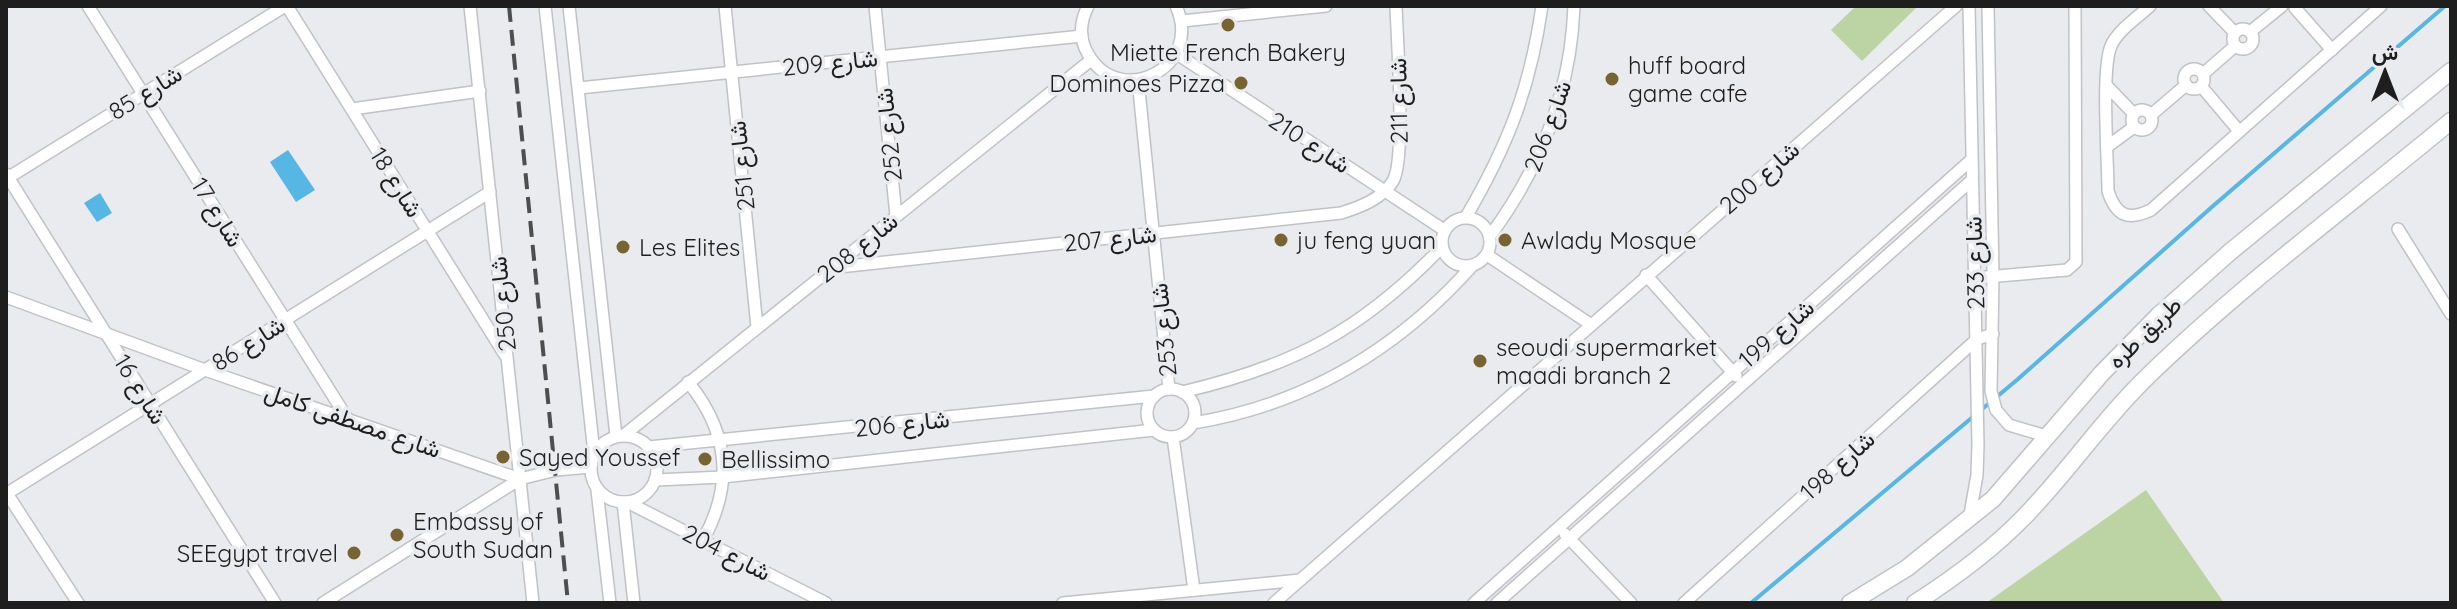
<svg xmlns="http://www.w3.org/2000/svg" width="2457" height="609" font-family="Quicksand,Vazirmatn,sans-serif">
<style>
.green{fill:#bcd3a3}
.water{fill:#56b6e4}
.lines{fill:none;stroke-linecap:round;stroke-linejoin:round}
.stream{stroke:#56b6e4;stroke-width:4}
.minor-casing{stroke:#c1c2c6;stroke-width:14}
.secondary-casing{stroke:#c1c2c6;stroke-width:19}
.minor{stroke:#fff;stroke-width:11}
.secondary{stroke:#fff;stroke-width:16}
.rail{stroke:#4d4e4f;stroke-width:4;stroke-dasharray:16 8;stroke-linecap:butt}
.poi-dot{fill:#776432;stroke:#e9ebee;stroke-width:3}
.labels{text-anchor:middle;dominant-baseline:central;stroke-width:7;stroke-linejoin:round;paint-order:stroke}
.poi-label{font-size:24px;fill:#1e1e1f;stroke:#e9ebee;text-anchor:start}
.street-label{font-size:24px;fill:#1e1e1f;stroke:#e9ebee}
</style>
<rect width="100%" height="100%" fill="#e9ebee"/>
<g class="green">
<path d="M1856,6h62l-56,55 -31,-31z"/>
<path d="M2146,490l78,113h-238z"/>
</g>
<g class="water">
<path d="M288,150l27,40 -19,12 -26,-40z"/>
<path d="M100,193l12,20 -15,9 -13,-19z"/>
</g>
<g class="lines">
<path class="stream" d="M1751,603l267,-224 195,-173 232,-200"/>
<g class="minor-casing">
<g id="minor">
<path d="M88,6l259,412"/>
<path d="M287,6l218,349"/>
<path d="M470,6l63,597"/>
<path d="M545,6l49,447"/>
<path d="M569,6l47,430"/>
<path d="M725,6l32,321"/>
<path d="M875,6l21,210"/>
<path d="M1088,6c-8,16 -9,33 0,48 32,56 116,13 88,-48"/>
<path d="M1969,6l9,438 -1,31 -8,45"/>
<path d="M1988,6l5,270 -2,115 5,19 13,15 37,11"/>
<path d="M2150,6c-13,12 -32,24 -39,40 -10,23 -3,115 -3,145 8,25 20,30 43,19l230,-204"/>
<path d="M2209,6l26,27"/>
<path d="M2295,8l37,42"/>
<path d="M1182,21l144,-15"/>
<circle cx="2243" cy="39" r="10"/>
<path d="M2250,32l32,-26"/>
<path d="M1177,54l267,176"/>
<circle cx="2194" cy="79" r="10"/>
<path d="M2203,74l32,-28"/>
<path d="M1138,80l31,309"/>
<path d="M2107,86l27,28"/>
<path d="M2201,86l38,45"/>
<path d="M579,88l503,-52"/>
<path d="M352,109l128,-18"/>
<circle cx="2142" cy="120" r="10"/>
<path d="M2151,115l35,-30"/>
<path d="M2108,146l26,-19"/>
<path d="M6,174l269,429"/>
<path d="M6,179l279,-173"/>
<path d="M1466,217c42,-72 64,-128 76,-211"/>
<circle cx="1466" cy="242" r="24"/>
<path d="M2398,229l53,85"/>
<path d="M1490,236c51,-69 81,-144 84,-230"/>
<path d="M1487,255l103,69"/>
<path d="M830,268l511,-55c19,-6 41,-14 52,-32 13,-22 4,-142 3,-175"/>
<path d="M1646,275l90,101"/>
<path d="M1975,278l92,-8 9,-8 -1,-256"/>
<path d="M6,297l199,73 315,109"/>
<path d="M688,382c41,50 46,102 15,158"/>
<circle cx="1171" cy="413" r="24"/>
<path d="M1182,392c112,-26 180,-62 260,-145"/>
<path d="M1193,423c111,-18 204,-73 279,-157"/>
<path d="M624,435l467,-375"/>
<circle cx="624" cy="469" r="33"/>
<path d="M1173,437l21,153"/>
<path d="M649,447l505,-51"/>
<path d="M655,480l68,-3 431,-47"/>
<path d="M597,490l13,113"/>
<path d="M6,492l72,111"/>
<path d="M6,494l484,-302"/>
<path d="M623,502l11,101"/>
<path d="M627,502l199,101"/>
<path d="M1565,534l66,69"/>
<path d="M323,603l197,-124 36,-9 34,-3"/>
<path d="M1063,603l237,-23"/>
<path d="M1274,603l682,-597"/>
<path d="M1474,603l497,-443"/>
<path d="M1497,603l475,-423"/>
<path d="M1684,603l293,-264 16,-5"/>
</g>
</g>
<g class="secondary-casing">
<g id="secondary">
<path d="M1850,603l57,-35 86,-69 109,-126 57,-58 71,-63 221,-181"/>
<path d="M1915,603c39,-25 77,-53 109,-86 44,-45 79,-98 125,-142 94,-91 201,-170 302,-254"/>
</g>
</g>
<use href="#minor" class="minor"/>
<use href="#secondary" class="secondary"/>
<path class="rail" d="M509,6l59,597"/>
</g>
<g class="poi-dot">
<circle cx="1228" cy="25" r="8"/>
<circle cx="1612" cy="79" r="8"/>
<circle cx="1241" cy="83" r="8"/>
<circle cx="1281" cy="240" r="8"/>
<circle cx="1505" cy="240" r="8"/>
<circle cx="623" cy="247" r="8"/>
<circle cx="1480" cy="361" r="8"/>
<circle cx="503" cy="457" r="8"/>
<circle cx="705" cy="459" r="8"/>
<circle cx="397" cy="535" r="8"/>
<circle cx="354" cy="553" r="8"/>
</g>
<g class="labels">
<g class="poi-label">
<text x="1228" y="52" text-anchor="middle">Miette French Bakery</text>
<text x="1628" y="65">huff board<tspan x="1628" dy="28">game cafe</tspan></text>
<text x="1225" y="83" text-anchor="end">Dominoes Pizza</text>
<text x="1297" y="240">ju feng yuan</text>
<text x="1521" y="240">Awlady Mosque</text>
<text x="639" y="247">Les Elites</text>
<text x="1496" y="347">seoudi supermarket<tspan x="1496" dy="28">maadi branch 2</tspan></text>
<text x="519" y="457">Sayed Youssef</text>
<text x="721" y="459">Bellissimo</text>
<text x="413" y="521">Embassy of<tspan x="413" dy="28">South Sudan</tspan></text>
<text x="338" y="553" text-anchor="end">SEEgypt travel</text>
</g>
<g class="street-label">
<text transform="translate(830 62) rotate(-6)">شارع 209</text>
<text transform="translate(145 92) rotate(-32)">شارع 85</text>
<text transform="translate(1398 101) rotate(-91)">شارع 211</text>
<text transform="translate(1547 126) rotate(-70)">شارع 206</text>
<text transform="translate(888 135) rotate(-96)">شارع 252</text>
<text transform="translate(1310 142) rotate(33)">شارع 210</text>
<text transform="translate(741 166) rotate(-96)">شارع 251</text>
<text transform="translate(1759 177) rotate(-41)">شارع 200</text>
<text transform="translate(397 182) rotate(58)">شارع 18</text>
<text transform="translate(218 212) rotate(58)">شارع 17</text>
<text transform="translate(1110 238) rotate(-6)">شارع 207</text>
<text transform="translate(857 247) rotate(-39)">شارع 208</text>
<text transform="translate(1974 263) rotate(-92)">شارع 233</text>
<text transform="translate(502 304) rotate(-96)">شارع 250</text>
<text transform="translate(1163 330) rotate(-96)">شارع 253</text>
<text transform="translate(2144 332) rotate(-44)">طريق طره</text>
<text transform="translate(1776 333) rotate(-41)">شارع 199</text>
<text transform="translate(248 343) rotate(-32)">شارع 86</text>
<text transform="translate(141 389) rotate(58)">شارع 16</text>
<text transform="translate(353 420) rotate(19)">شارع مصطفى كامل</text>
<text transform="translate(902 423) rotate(-6)">شارع 206</text>
<text transform="translate(1837 465) rotate(-42)">شارع 198</text>
<text transform="translate(727 552) rotate(27)">شارع 204</text>
</g>
</g>
<rect width="2457" height="609" fill="none" stroke="#1e1e1f" stroke-width="16"/>
<g transform="translate(2385 72)" stroke="#e9ebee" stroke-width="6" paint-order="stroke">
<path d="M0-6L14 30L0 20L-14 30Z" fill="#1e1e1f"/>
<text y="-12" font-size="22" font-weight="bold" text-anchor="middle" fill="#1e1e1f">ش</text>
</g>
</svg>
